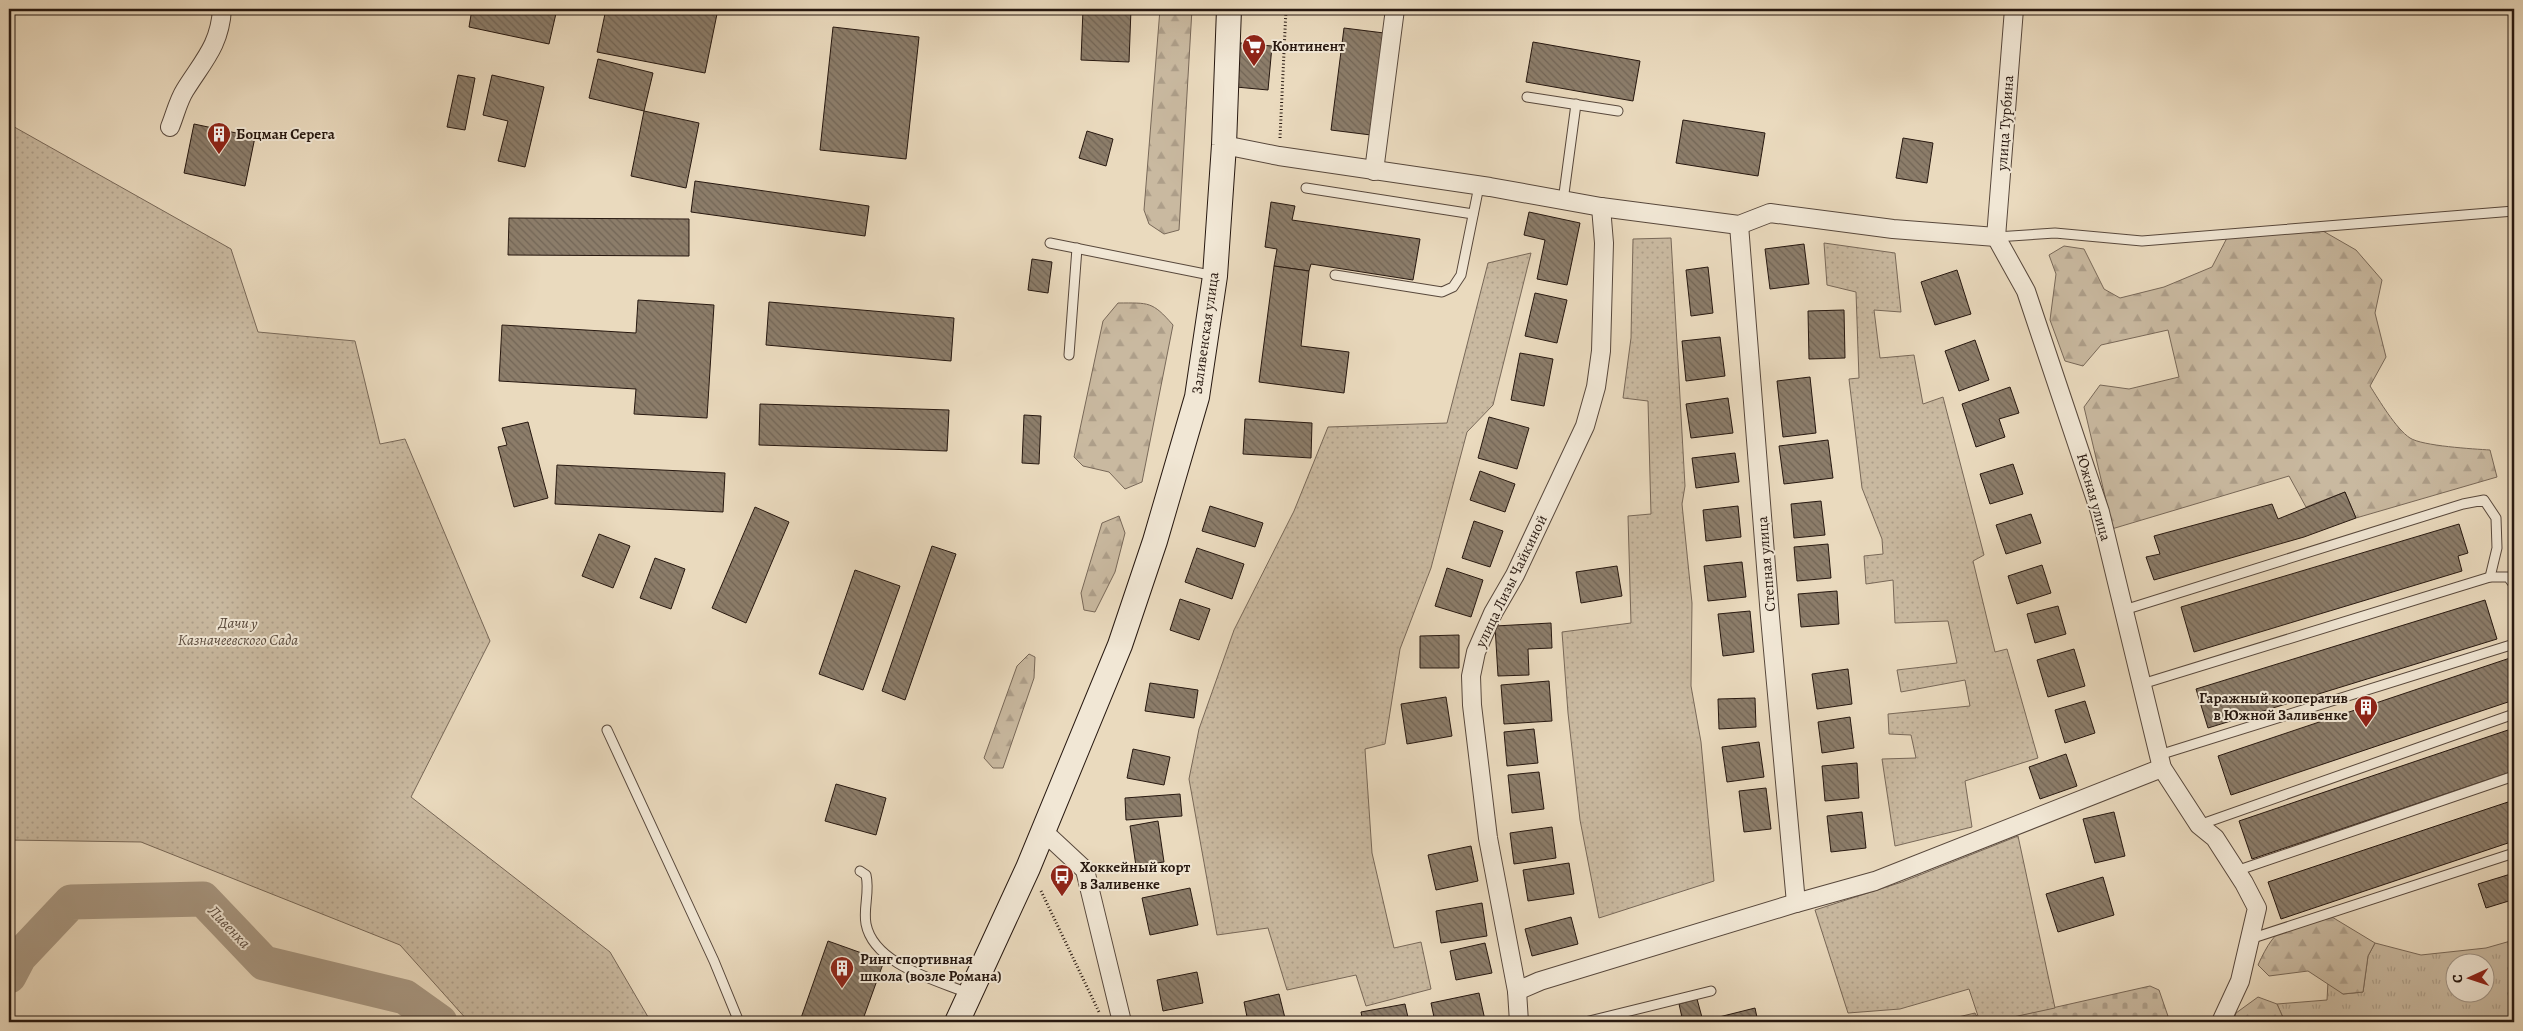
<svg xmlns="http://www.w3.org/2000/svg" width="2523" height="1031" font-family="Alegreya,serif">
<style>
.grass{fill:url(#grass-tufts);stroke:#786858;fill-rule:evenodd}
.forest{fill:url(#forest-firs);stroke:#786858}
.cemetery{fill:url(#cemetery-stones);stroke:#786858}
.garden{fill:url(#garden-dots);stroke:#786858}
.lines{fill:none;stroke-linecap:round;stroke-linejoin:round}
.river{stroke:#a89883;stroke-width:35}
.building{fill:url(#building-back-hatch);stroke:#271810}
.lane-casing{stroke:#58483c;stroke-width:11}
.street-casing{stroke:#58483c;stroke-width:20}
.secondary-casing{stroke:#271810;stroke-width:26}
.path{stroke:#271810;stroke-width:3;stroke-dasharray:1 2.5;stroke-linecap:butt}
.lane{stroke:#f1e7d5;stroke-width:9}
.street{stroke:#f1e7d5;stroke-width:18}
.secondary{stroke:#f1e7d5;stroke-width:24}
.labels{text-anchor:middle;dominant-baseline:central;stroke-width:4;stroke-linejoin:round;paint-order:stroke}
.poi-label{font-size:15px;font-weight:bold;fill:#271810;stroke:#f1e7d5;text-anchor:start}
.street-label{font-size:15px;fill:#271810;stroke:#f1e7d5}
.park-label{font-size:15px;font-style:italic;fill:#58483b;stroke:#f1e7d5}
.water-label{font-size:16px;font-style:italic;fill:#5b4b3e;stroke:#f1e7d5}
</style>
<defs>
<pattern id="grass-tufts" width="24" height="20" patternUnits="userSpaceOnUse" patternTransform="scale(1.25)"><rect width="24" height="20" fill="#c9b9a0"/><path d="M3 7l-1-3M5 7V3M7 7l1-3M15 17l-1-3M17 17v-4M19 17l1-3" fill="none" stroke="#ad9e89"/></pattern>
<pattern id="forest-firs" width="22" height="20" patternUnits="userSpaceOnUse" patternTransform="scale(1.25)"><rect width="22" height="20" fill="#c9b9a0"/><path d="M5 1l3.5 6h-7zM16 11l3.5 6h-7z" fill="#ad9e89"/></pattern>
<pattern id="cemetery-stones" width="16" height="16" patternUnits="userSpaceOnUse" patternTransform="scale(1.25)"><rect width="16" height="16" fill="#c9b9a0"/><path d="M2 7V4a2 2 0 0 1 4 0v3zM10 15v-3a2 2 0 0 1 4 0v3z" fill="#ad9e89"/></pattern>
<pattern id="garden-dots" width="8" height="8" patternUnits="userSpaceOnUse" patternTransform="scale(1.25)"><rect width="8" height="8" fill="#c9b9a0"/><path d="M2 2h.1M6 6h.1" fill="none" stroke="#ad9e89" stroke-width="1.8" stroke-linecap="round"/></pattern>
<pattern id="building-back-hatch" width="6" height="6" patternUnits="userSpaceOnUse" patternTransform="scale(1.25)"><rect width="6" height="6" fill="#8c7d6a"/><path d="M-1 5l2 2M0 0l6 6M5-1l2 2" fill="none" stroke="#726556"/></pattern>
</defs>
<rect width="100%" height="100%" fill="#eadabe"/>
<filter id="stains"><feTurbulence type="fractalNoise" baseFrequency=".004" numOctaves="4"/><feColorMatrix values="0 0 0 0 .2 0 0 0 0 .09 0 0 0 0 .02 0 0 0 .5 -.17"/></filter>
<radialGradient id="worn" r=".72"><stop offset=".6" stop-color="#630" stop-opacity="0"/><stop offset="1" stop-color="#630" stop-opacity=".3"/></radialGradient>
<path class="grass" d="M2514,940v82h-229l-8,-18 50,-4 1,-18 15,12 20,-2 5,-36 7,-13 46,12 65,-7zM2456,964h30v30h-30z"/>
<g class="forest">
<path d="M1160,9h32l-13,221 -15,4 -15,-10 -5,-14z"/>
<path d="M2316,227l40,23 26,30 -7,33 11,44 -16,29c9,14 26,43 40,52 12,8 64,11 80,12l7,27 -141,41 -11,-26 -39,15 -17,-31 -184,55 4,-18 -25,-106 16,-22 29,4 50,-12 -11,-47 -67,15 -18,21 -18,-5 -15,-41 6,-46 -7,-19 15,-9 20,3 20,40 16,9 44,-11 48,-20 17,-33z"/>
<path d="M1118,303c31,0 34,-2 55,22l-31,157 -17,7 -16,-17 -26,-6 -9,-9 29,-136z"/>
<path d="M1119,516l6,17 -10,39 -20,40 -11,-2 -3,-17 21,-70z"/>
<path d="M1029,654l6,3 -1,21 -31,90h-10l-9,-10 33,-92z"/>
<path d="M2327,914l48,29 -7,13 -5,36 -20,2 -35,-23 -39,5 -11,-11c19,-42 28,-38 69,-51z"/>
<path d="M2258,997l19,7 8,18h-52l3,-9z"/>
</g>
<g class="cemetery">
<path d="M2150,986l9,4 11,32h-180z"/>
<path d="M1975,1013l5,9h-43z"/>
</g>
<g class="garden">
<path d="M9,124l222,125 27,83 97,9 25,103 25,-5 85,202 -79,156 199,155 41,70h-182l-69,-77 -259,-103 -132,-2z"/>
<path d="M1671,238l14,248 -3,18 10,99 -1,83 10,56 13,139 -115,37 -19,-98 -12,-107 -6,-81 69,-9 -3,-107 23,-2 -3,-113 -25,-3 8,-60 2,-99z"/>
<path d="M1824,243l71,10 6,59 -27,-2 6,48 34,-3 9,49 20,-7 41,158 -11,6 22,91 12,-3 31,109 -73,23 7,46 -77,19 -13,-87 34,-1 -5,-23 -22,-1 -1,-20 82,-8 -5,-26 -64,12 -4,-22 60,-7 -9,-42 -53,2 -2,-43 -27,4 -2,-28 19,-2 -1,-15 -20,-51 -13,-109 10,-1 -3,-86 -29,-7z"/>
<path d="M1531,253l-38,152 -26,27 -36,136 -31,81 -15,95 -20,5 7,104 22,95 27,-6 10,47 -65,17 -10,-31 -69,15 -19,-62 -51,7 -28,-156 10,-50 35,-99 60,-119 34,-84 119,-4 41,-160z"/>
<path d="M2018,836l37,172 -65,14h-10l-11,-33 -69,20 -52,4 -33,-103 87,-28z"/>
</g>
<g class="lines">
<path class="river" d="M9,976l10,-19 52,-55 132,-3 61,64 141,34 35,25"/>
</g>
<g class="building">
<path d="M472,9h85l-8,35 -80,-17z"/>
<path d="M606,9h112l-13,64 -108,-21z"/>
<path d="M1083,9h48l-2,53 -48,-2z"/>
<path d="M833,27l86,10 -13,122 -86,-9z"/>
<path d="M1344,28l40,5 -13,102 -40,-5z"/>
<path d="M1533,42l107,19 -7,40 -107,-19z"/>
<path d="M1240,43l32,3 -4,44 -32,-3z"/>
<path d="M598,59l55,14 -9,38 -55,-13z"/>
<path d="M458,75l17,3 -10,52 -18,-3z"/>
<path d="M492,75l52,12 -19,80 -27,-6 10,-40 -25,-6z"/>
<path d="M644,111l55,12 -13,65 -55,-12z"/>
<path d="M1683,120l82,13 -7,43 -82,-13z"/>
<path d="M194,124l61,13 -10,49 -61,-13z"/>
<path d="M1087,131l26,8 -7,27 -27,-8z"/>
<path d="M1903,138l30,5 -6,40 -31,-5z"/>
<path d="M695,181l174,25 -4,30 -174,-24z"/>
<path d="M1271,202l24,4 -3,14 128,19 -7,41 -102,-16 -2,7 -35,-5 3,-17 -12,-2z"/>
<path d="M1529,212l51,11 -13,62 -30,-6 8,-39 -21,-5z"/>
<path d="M509,218l180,1v37l-181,-1z"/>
<path d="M1804,244l5,40 -39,5 -5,-40z"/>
<path d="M1032,259l20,3 -4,31 -20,-3z"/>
<path d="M1274,266l35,5 -8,75 48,6 -5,41 -85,-11z"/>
<path d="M1708,267l5,46 -22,3 -5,-46z"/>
<path d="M1957,270l14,44 -36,11 -14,-43z"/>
<path d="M1535,293l32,7 -10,43 -32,-7z"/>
<path d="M638,300l76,5 -7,113 -73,-4 2,-25 -137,-8 3,-56 134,8z"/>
<path d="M769,302l185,16 -3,43 -185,-16z"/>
<path d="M1844,310l1,48 -36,1 -1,-48z"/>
<path d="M1720,337l5,39 -39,5 -4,-40z"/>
<path d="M1975,340l14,40 -30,11 -14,-40z"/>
<path d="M1520,353l33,6 -9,47 -33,-6z"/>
<path d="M1810,377l6,56 -33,4 -6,-56z"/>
<path d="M2010,387l9,26 -20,6 6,18 -29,10 -14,-43z"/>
<path d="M1728,398l5,35 -42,5 -5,-34z"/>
<path d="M760,404l189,6 -2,41 -188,-6z"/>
<path d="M1024,415l17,1 -2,48 -17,-1z"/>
<path d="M1489,417l40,11 -12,41 -39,-11z"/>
<path d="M1245,419l67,4 -1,35 -68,-4z"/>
<path d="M528,422l20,76 -34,9 -16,-60 9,-2 -5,-17z"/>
<path d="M1828,440l5,38 -49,6 -5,-38z"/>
<path d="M1735,453l4,29 -43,6 -4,-30z"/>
<path d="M2013,464l10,30 -33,10 -10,-30z"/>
<path d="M557,465l168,8 -2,39 -168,-8z"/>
<path d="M1480,471l35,13 -10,28 -35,-12z"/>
<path d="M2345,492l11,26 -52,19 -150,43 -8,-23 14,-3 -6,-18 118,-32 6,15z"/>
<path d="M1821,501l4,34 -31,3 -3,-34z"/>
<path d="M1210,506l53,17 -8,24 -53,-16z"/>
<path d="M1738,506l3,31 -35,4 -3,-31z"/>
<path d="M755,507l34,15 -43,101 -34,-15z"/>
<path d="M2031,514l10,29 -35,11 -10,-29z"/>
<path d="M1474,521l29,10 -13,36 -28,-9z"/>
<path d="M2459,524l9,29 -10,3 4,15 -268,81 -13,-45z"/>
<path d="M599,534l31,12 -17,42 -31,-12z"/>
<path d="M1828,544l3,34 -34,3 -3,-34z"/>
<path d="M932,546l24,8 -51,146 -23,-9z"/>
<path d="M1197,548l47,16 -12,35 -47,-17z"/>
<path d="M655,558l30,11 -14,40 -31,-11z"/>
<path d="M1742,562l4,35 -38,4 -4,-35z"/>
<path d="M2042,565l9,28 -34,11 -9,-28z"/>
<path d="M1617,566l5,30 -41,7 -5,-31z"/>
<path d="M1447,568l36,12 -12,37 -36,-11z"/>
<path d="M855,570l45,16 -37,104 -44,-16z"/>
<path d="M1837,591l2,33 -38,3 -3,-33z"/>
<path d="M1180,599l30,10 -11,31 -29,-10z"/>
<path d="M2485,600l12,39 -289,89 -12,-39z"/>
<path d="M2058,606l8,28 -31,9 -8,-29z"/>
<path d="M1750,611l4,41 -31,4 -5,-42z"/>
<path d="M1551,623l1,25 -24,1 1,26 -31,1 -3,-50z"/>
<path d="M1459,635v33h-39v-32z"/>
<path d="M2074,649l11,37 -37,11 -11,-37z"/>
<path d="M2510,658l4,13v29l-283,95 -13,-39z"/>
<path d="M1848,669l4,35 -35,5 -5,-35z"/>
<path d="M1549,681l3,40 -48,3 -3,-39z"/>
<path d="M1150,683l48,7 -4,28 -49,-7z"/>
<path d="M1446,697l6,39 -45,8 -6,-40z"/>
<path d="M1755,698l1,29 -37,2 -1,-30z"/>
<path d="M2085,701l10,32 -30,10 -10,-33z"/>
<path d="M1850,717l4,31 -32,5 -4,-31z"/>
<path d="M2514,728v43l-262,88 -13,-38z"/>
<path d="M1534,729l4,34 -31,3 -3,-34z"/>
<path d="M1759,742l5,35 -37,5 -5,-35z"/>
<path d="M1133,749l37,8 -6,28 -37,-7z"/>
<path d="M2066,754l11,32 -37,13 -11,-32z"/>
<path d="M1857,763l2,35 -34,3 -3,-35z"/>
<path d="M1539,772l5,37 -32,4 -4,-38z"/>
<path d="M836,784l50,14 -10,37 -51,-14z"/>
<path d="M1766,788l5,41 -27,3 -5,-41z"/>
<path d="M1180,794l2,22 -56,4 -1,-22z"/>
<path d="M2514,800v41l-233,78 -13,-37z"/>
<path d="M1862,812l4,36 -35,4 -4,-36z"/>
<path d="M2114,812l11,44 -30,7 -12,-44z"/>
<path d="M1158,821l6,41 -28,4 -6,-40z"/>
<path d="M1552,827l4,31 -42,6 -4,-31z"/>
<path d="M1471,846l7,35 -42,9 -8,-35z"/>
<path d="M1569,863l5,31 -46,7 -5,-31z"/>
<path d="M2514,873v34l-2,-7 -26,8 -8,-24z"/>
<path d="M2103,877l11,38 -56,17 -12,-38z"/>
<path d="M1190,888l8,37 -48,10 -8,-37z"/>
<path d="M1482,903l5,33 -46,7 -5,-32z"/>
<path d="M1571,917l7,27 -46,12 -7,-27z"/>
<path d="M828,941l56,20 -22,61h-50l-11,-4z"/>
<path d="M1485,943l7,30 -36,7 -6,-29z"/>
<path d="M1197,972l6,31 -40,8 -6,-31z"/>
<path d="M1479,993l6,27 -50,2 -4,-19z"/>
<path d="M1279,994l7,28h-38l-4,-20z"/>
<path d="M1697,999l6,22 52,-13 3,14h-75l-4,-18z"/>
<path d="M1405,1004l4,18h-46l-2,-10z"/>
</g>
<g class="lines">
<g class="lane-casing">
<g id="lane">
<path d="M1527,97l91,14"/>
<path d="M1306,188l167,26"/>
<path d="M1563,201l13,-97"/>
<path d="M1996,237l59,-4 87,8 372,-30"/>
<path d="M1050,243l165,33"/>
<path d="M1335,275l107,17 11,-5 8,-12 18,-89"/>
<path d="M1069,355l8,-107"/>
<path d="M2124,610l339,-106 21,-4 12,18 1,30 -7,29"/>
<path d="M2142,684l348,-107h18l6,8"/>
<path d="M607,730l107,231 25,61"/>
<path d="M2159,755l355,-111"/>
<path d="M2199,825l315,-111"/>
<path d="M860,871l6,4c4,17 -3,33 0,49 8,41 71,56 104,70"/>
<path d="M2236,871l278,-95"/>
<path d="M2250,939l264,-86"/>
<path d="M1585,1022l126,-31"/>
</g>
</g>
<g class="street-casing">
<g id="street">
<path d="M170,127c5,-12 8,-26 15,-37 18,-29 35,-45 37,-81"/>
<path d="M1224,145l55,11 211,31 111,20 138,18 31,-12 123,16 103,8"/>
<path d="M1374,171l21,-162"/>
<path d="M1739,225l31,392 26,286"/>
<path d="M1996,237l30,54 74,221 62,256 37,57 16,13 29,45 13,25 -17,73 -19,41"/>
<path d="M1996,237l18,-228"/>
<path d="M1042,830l43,40 37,152"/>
<path d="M1517,991l23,-10 256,-78 79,-22 287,-113"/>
<path d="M1519,1022l-2,-31 -29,-153 -16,-133 -1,-29 5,-24 17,-39 22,-38 70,-149 11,-39 5,-36 3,-108 -3,-36"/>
</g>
</g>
<g class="secondary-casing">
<path id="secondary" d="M957,1022l71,-154 92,-223 35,-104 42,-144 18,-121 9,-131 5,-136"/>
</g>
<g class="path">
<path d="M1280,138l6,-129"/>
<path d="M1041,891l58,121"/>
<path d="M1070,1022l32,-3"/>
</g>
<use href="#lane" class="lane"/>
<use href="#street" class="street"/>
<use href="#secondary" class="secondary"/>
</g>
<defs>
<g id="supermarket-pin" transform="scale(1.25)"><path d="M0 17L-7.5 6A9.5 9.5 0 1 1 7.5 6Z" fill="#8f2418" stroke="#f1e7d5"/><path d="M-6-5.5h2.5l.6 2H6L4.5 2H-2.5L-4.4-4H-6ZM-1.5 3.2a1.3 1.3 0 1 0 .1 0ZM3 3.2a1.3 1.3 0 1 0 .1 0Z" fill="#fff"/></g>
<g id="building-pin" transform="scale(1.25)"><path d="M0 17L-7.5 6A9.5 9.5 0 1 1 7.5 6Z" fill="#8f2418" stroke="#f1e7d5"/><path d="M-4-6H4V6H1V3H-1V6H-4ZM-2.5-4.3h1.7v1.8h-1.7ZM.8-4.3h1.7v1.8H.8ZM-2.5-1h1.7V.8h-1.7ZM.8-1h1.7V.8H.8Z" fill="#fff"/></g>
<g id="bus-pin" transform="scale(1.25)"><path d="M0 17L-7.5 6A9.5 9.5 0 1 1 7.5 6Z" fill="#8f2418" stroke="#f1e7d5"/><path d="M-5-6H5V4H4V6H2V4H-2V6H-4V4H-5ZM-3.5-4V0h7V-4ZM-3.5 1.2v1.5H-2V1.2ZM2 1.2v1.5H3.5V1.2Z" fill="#fff"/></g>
</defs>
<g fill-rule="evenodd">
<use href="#supermarket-pin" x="1254" y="46"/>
<use href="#building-pin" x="219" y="134"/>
<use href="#building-pin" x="2366" y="707"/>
<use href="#bus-pin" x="1062" y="876"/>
<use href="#building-pin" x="842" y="968"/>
</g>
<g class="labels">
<g class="poi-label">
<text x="1272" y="46">Континент</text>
<text x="236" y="134">Боцман Серега</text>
<text x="2348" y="698" text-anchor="end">Гаражный кооператив<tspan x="2348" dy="17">в Южной Заливенке</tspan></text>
<text x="1080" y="867">Хоккейный корт<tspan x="1080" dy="17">в Заливенке</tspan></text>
<text x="860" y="959">Ринг спортивная<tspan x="860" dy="17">школа (возле Романа)</tspan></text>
</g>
<g class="street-label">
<text transform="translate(2005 123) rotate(-86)">улица Турбина</text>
<text transform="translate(1205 333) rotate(-82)">Заливенская улица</text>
<text transform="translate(2094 497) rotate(74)">Южная улица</text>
<text transform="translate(1766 564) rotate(-95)">Степная улица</text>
<text transform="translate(1511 581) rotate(-64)">улица Лизы Чайкиной</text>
</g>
<g class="park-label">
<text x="238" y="623">Дачи у<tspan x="238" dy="17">Казначеевского Сада</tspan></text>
</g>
<g class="water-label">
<text transform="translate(229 927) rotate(46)">Ливенка</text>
</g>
</g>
<rect width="2523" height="1031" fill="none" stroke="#eadabe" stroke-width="30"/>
<rect x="10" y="10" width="2503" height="1011" fill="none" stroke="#271810" stroke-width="2.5"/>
<rect x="15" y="15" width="2493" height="1001" fill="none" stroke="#271810"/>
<g transform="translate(2470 978) rotate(267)"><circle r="24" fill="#f1e7d5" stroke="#a09486"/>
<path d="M0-4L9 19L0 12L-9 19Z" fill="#8f2418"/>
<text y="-8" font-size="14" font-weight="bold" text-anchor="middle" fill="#271810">С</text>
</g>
<rect width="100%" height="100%" filter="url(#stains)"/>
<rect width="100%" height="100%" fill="url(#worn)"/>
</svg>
